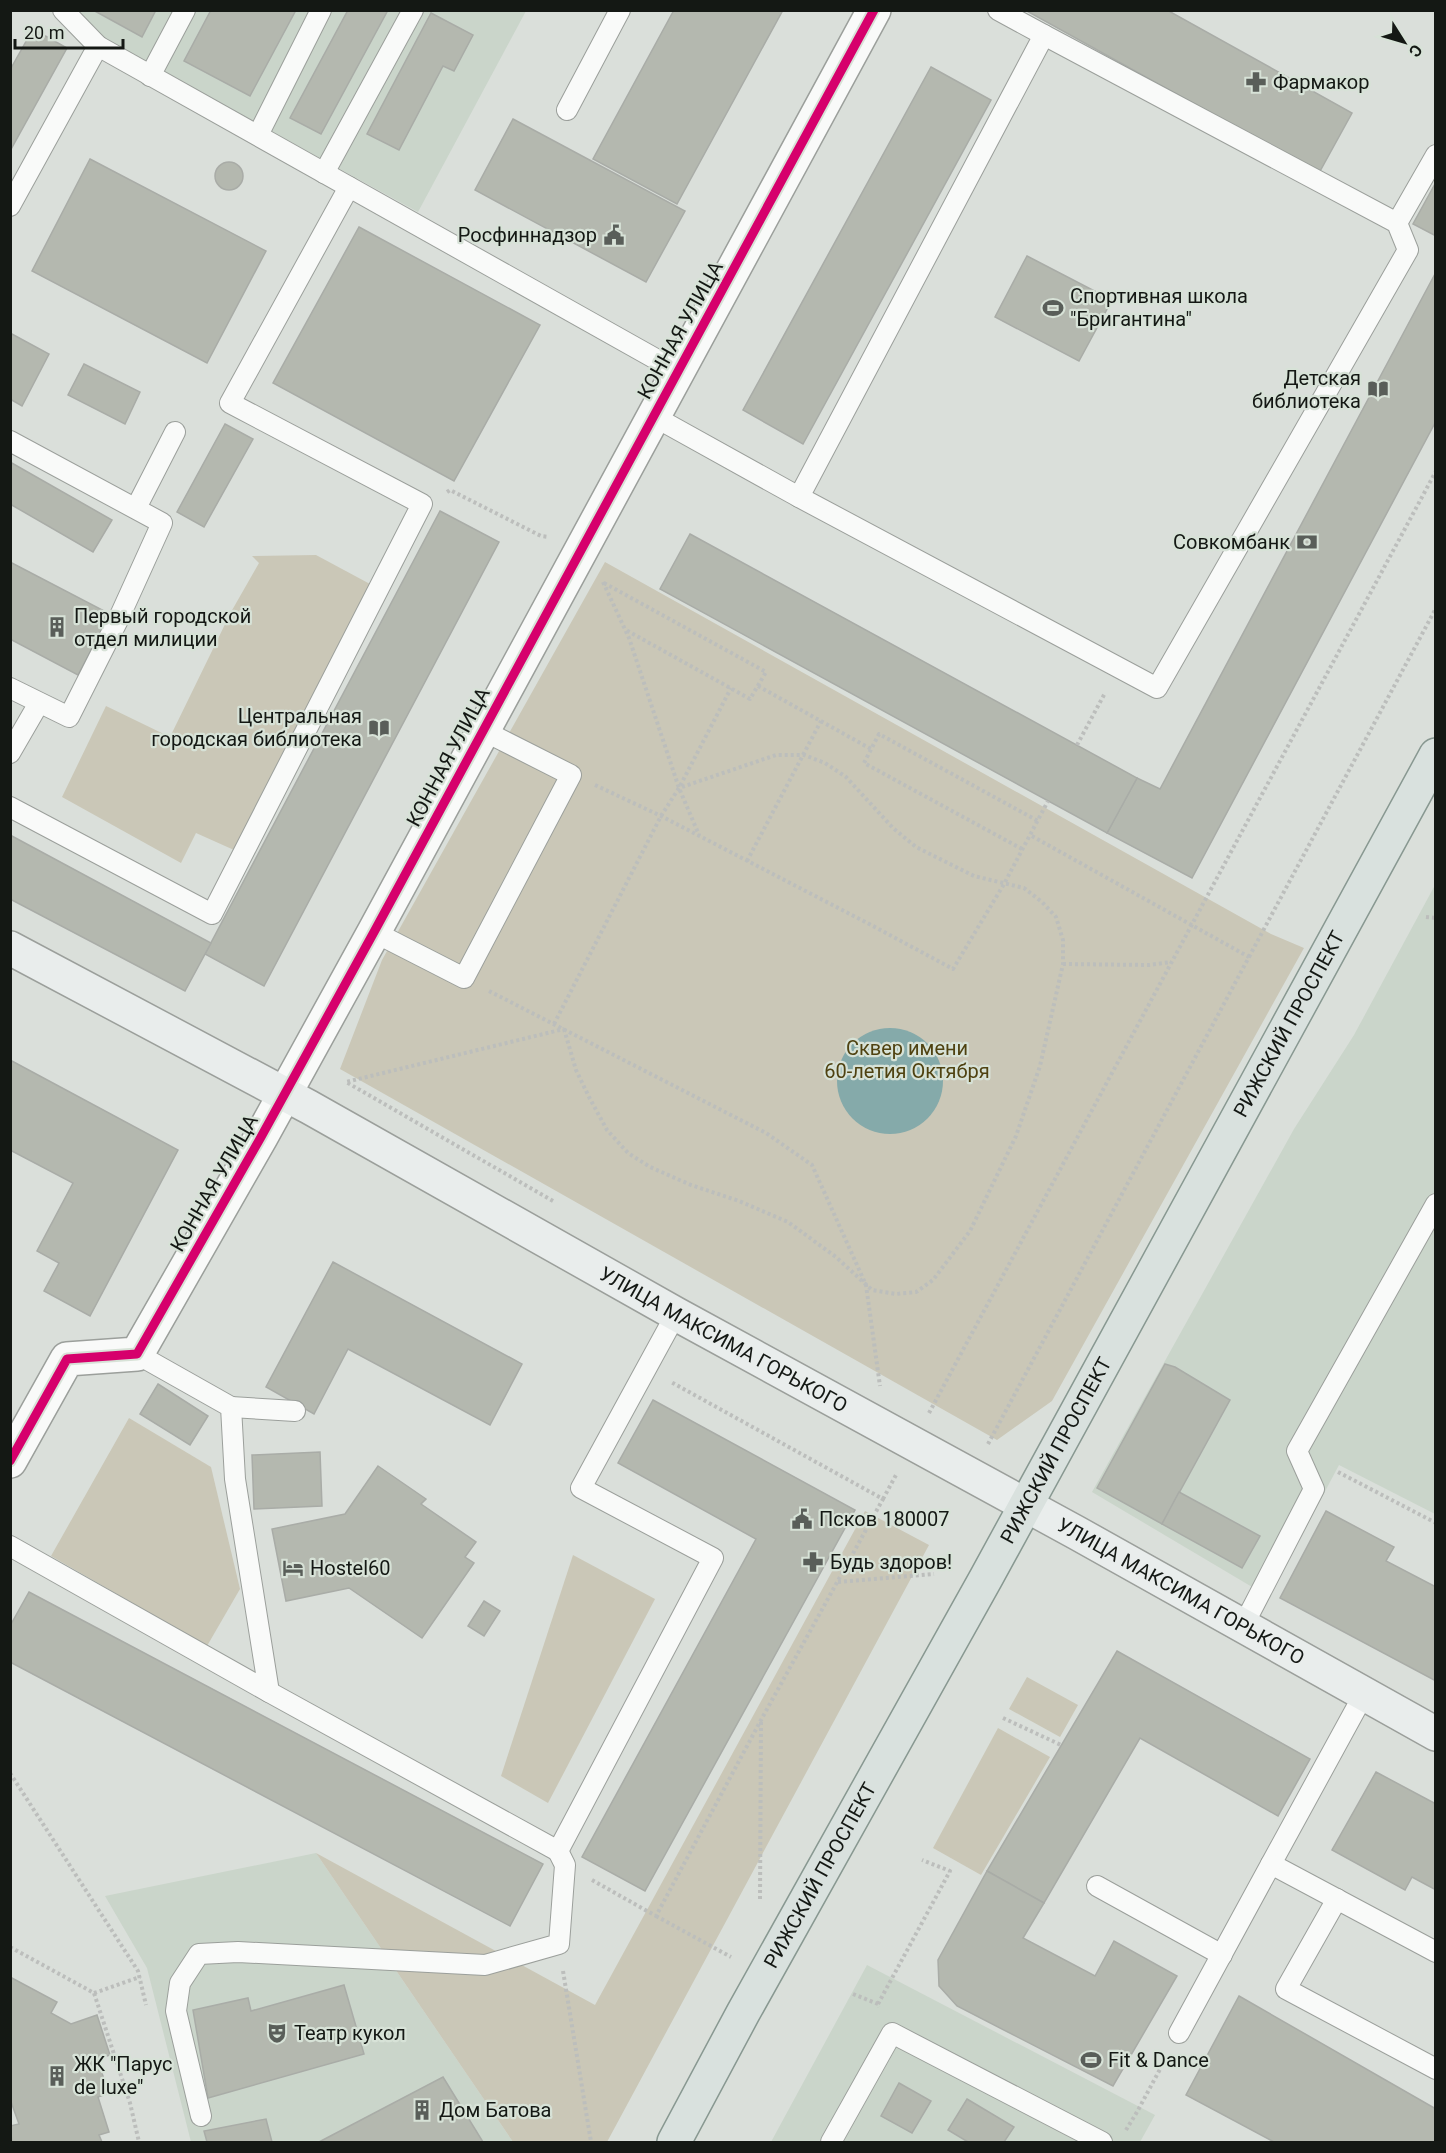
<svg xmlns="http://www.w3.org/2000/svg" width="1446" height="2153" font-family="Roboto,sans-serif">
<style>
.built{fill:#cad5ca}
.green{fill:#cac7b7}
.water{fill:#85aaaa}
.building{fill:#b4b8af;stroke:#a9aca7;stroke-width:1.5}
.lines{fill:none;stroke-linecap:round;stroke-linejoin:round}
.service-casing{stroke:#9b9f9b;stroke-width:22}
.minor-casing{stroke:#9b9f9b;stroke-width:36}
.secondary-casing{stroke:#9b9f9b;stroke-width:36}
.primary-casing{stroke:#889891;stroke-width:36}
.path{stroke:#bcbebc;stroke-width:4;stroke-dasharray:3 3;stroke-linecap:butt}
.service{stroke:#f9faf9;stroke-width:20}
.minor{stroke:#f9faf9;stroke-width:33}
.secondary{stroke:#e9edec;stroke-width:33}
.primary{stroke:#d9e1de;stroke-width:33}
.cycleway-casing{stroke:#d7e2d7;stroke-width:13}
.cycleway{stroke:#d6006c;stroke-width:9}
.labels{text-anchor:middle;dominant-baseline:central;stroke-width:4.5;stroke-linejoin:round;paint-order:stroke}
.poi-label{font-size:20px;fill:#141814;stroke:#d7e2d7;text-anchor:start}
.street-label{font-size:20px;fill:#141814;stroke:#d7e2d7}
.park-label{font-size:20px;fill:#4f4211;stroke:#d7e2d7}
</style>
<rect width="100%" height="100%" fill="#dadfda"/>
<g class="built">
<path d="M53,11h473l-108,201z"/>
<path d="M1435,885v629l-96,-49 -70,132 -177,-105 202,-363 60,-94z"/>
<path d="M316,1853l197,289h-322l-44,-174 -42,-72z"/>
<path d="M867,1965l288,150 -15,27h-369z"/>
</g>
<g class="green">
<path d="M316,555l54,29 -136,266 -38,-17 -15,30 -119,-66 44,-91 64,31 61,-125 28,-49 -7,-7z"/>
<path d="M605,562l666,372 33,14 -252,453 -55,39 -657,-371 42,-109z"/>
<path d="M129,1418l82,49 29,122 -33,57 -156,-90z"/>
<path d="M865,1511l64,34 -322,597h-94l-197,-289 279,152z"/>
<path d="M573,1555l82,44 -107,204 -47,-27z"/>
<path d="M1027,1677l51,28 -18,32 -51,-28z"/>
<path d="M998,1728l52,29 -69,118 -48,-27z"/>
</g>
<circle class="water" cx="890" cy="1081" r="53"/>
<g class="building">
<path d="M93,10h63l-14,27z"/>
<path d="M211,10h85l-46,86 -66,-35z"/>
<path d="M348,10h40l-67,124 -31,-16z"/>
<path d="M674,10h109l-106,194 -84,-45z"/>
<path d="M1025,10h142l185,103 -33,60z"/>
<path d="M431,13l42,22 -19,36 -11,-5 -44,84 -32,-16z"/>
<path d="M33,29l34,19 -57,103v-81z"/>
<path d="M931,67l60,33 -188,344 -60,-34z"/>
<path d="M513,119l172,92 -39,71 -171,-92z"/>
<path d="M90,159l176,92 -59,112 -175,-92z"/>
<circle cx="229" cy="176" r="14"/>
<path d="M1436,182v54l-23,-12z"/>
<path d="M359,227l181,98 -86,156 -181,-98z"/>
<path d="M1027,256l85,44 -33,61 -84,-44z"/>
<path d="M1436,272v149l-244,457 -85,-45 30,-55 23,11z"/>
<path d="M10,333l39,21 -27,52 -12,-7z"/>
<path d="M84,364l56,28 -15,32 -57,-29z"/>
<path d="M225,424l28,15 -49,88 -27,-15z"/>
<path d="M10,462l102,58 -19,32 -83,-48z"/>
<path d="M440,511l59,31 -235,444 -59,-32z"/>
<path d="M690,534l447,244 -30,55 -447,-244z"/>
<path d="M10,562l100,52 -32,61 -68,-36z"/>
<path d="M10,835l201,108 -26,48 -175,-92z"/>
<path d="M10,1060l168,90 -88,166 -46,-25 15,-28 -22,-12 36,-68 -63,-33z"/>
<path d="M333,1262l189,102 -32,61 -142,-76 -34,65 -48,-27z"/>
<path d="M1165,1364l10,3 55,33 -68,124 -65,-36z"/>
<path d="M158,1384l50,32 -18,29 -50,-31z"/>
<path d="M653,1400l202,110 -210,381 -63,-34 174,-318 -138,-76z"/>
<path d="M320,1452l2,54 -68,3 -2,-54z"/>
<path d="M378,1466l48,33 -5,5 55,38 -11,15 9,6 -52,75 -73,-50 -63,13 -14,-72 73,-15z"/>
<path d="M1179,1492l81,44 -18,32 -80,-44z"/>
<path d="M1326,1511l68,36 -8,14 50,26v94l-156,-83z"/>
<path d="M29,1592l514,272 -33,62 -500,-264v-36z"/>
<path d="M484,1601l16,10 -16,25 -16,-10z"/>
<path d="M1117,1651l193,108 -32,57 -138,-78 -96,165 -57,-32z"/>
<path d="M1376,1772l60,32v86l-24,-13 -7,13 -73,-40z"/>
<path d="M987,1871l57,32 -21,35 72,38 19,-35 63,35 -64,110 -156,-80 -18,-20 -1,-26z"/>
<path d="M10,1977l47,25 -6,11 20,11 26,-9 13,40 -13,4 12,34 -11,4 11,35 -10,3 3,7h-90l-2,-16 9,-2 -9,-25z"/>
<path d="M344,1985l20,69 -156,44 -15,-88 55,-12 3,13z"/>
<path d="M1239,1996l197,113v33h-162l-88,-47z"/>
<path d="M443,2077l40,65h-164z"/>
<path d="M899,2083l32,18 -19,32 -31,-17z"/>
<path d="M967,2099l47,28 -10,15h-36l-20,-12z"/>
<path d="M266,2119l6,23h-65l-3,-11z"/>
</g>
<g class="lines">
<g class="service-casing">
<g id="service">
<path d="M63,10l35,36 581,326"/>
<path d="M998,10l46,25"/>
<path d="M1044,35l353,188 11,27 -251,438 -358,-191z"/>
<path d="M150,76l35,-66"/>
<path d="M567,110l53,-100"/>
<path d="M258,135l63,-125"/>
<path d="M324,173l89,-163"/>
<path d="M10,206l88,-160"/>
<path d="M1397,223l39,-68"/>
<path d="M653,416l146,81"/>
<path d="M10,441l152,82 -44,97 -49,97 -59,-29"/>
<path d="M136,508l39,-76"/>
<path d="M10,753l29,-50"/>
<path d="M10,807l202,107 210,-410 -192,-101 119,-216"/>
<path d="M374,932l90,46 107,-203 -89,-45"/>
<path d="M137,1354l94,53 4,72 34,213"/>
<path d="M231,1407l64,4"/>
<path d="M10,1546l259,146 289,159 155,-293 -132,-70 95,-174"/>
<path d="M1243,1626l71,-137 -17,-38 139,-247"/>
<path d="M1364,1694l-93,170 165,88"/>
<path d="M1097,1886l125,69"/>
<path d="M1337,1899l-51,90 150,80"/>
<path d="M1179,2033l92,-169"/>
<path d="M201,2116l-25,-105 4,-28 19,-29 39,-2 247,13 74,-21 6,-79 -7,-14"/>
<path d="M831,2142l61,-109 210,109"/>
</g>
</g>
<g class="minor-casing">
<path id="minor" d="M10,1461l57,-102 70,-5 124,-217 113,-205 500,-922"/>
</g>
<g class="secondary-casing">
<g id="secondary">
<path id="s1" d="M10,948l299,159 367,207 401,219 359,201"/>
</g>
</g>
<g class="primary-casing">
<g id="primary">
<path id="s2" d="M674,2142l69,-129 243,-435 450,-823"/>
</g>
</g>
<g class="path">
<path d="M447,492l3,-2 91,46 8,1"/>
<path d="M603,582l26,56 50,150 20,47"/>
<path d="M604,583l162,89 -16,27 -124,-69"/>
<path d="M758,686l113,63"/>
<path d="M1077,745l28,-52"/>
<path d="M595,785l66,31 212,110 80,43 51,-85 44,-83"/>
<path d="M1022,849l-158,-86 15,-29 159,87"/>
<path d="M747,861l74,-140"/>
<path d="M1426,917l10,1"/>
<path d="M1249,957l187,-349"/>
<path d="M1063,964l86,1 22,-3"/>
<path d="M489,991l277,142 46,32 54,120 14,101"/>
<path d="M554,1024l107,-208 18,-28 52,-100"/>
<path d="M564,1029l12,41 13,27 18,33 21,23 22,14 41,18 48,16 49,21 48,35 36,33 24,4 20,-2 17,-12 37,-49 46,-95 24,-70 23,-102v-24l-7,-23 -14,-15 -18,-14 -50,-12 -58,-29 -23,-19 -47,-51 -21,-14 -21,-8h-28l-97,33"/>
<path d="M553,1201l-207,-119 218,-53"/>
<path d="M929,1413l507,-942"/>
<path d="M988,1444l261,-487 -219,-122"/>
<path d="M1338,1472l98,51"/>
<path d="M883,1499l13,-24"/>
<path d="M838,1582l96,-8"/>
<path d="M1003,1718l58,27"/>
<path d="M10,1773l128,198 8,34"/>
<path d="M592,1880l64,36 105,-196 122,-221 -212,-117"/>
<path d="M760,1899l1,-178"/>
<path d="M656,1916l75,41"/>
<path d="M10,1947l84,46 36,110 9,39"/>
<path d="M563,1971l28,171"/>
<path d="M94,1993l46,-16"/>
<path d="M853,1994l25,10 1,3"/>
<path d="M878,2004l72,-133 -28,-11"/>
<path d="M1126,2130l11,-18 29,-54"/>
</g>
<use href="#service" class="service"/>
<use href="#minor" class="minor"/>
<use href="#secondary" class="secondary"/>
<use href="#primary" class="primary"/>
<g class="cycleway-casing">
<path id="cycleway" d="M10,1461l57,-102 70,-5 124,-217 113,-205 500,-922"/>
</g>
<use href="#cycleway" class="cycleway"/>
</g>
<defs>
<g id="pharmacy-bare" transform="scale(1.62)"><path d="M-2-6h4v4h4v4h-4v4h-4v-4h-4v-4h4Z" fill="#595e59" stroke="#d7e2d7" stroke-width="2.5" paint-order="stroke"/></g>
<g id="civic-bare" transform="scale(1.62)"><path d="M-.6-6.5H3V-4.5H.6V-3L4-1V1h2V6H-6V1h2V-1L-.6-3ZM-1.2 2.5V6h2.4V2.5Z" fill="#595e59" stroke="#d7e2d7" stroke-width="2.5" paint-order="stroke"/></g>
<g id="stadium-bare" transform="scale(1.62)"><path d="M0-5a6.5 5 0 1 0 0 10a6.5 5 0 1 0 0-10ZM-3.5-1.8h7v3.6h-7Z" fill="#595e59" stroke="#d7e2d7" stroke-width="2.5" paint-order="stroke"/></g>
<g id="library-bare" transform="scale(1.62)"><path d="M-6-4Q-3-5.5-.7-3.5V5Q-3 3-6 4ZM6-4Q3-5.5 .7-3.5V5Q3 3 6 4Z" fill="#595e59" stroke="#d7e2d7" stroke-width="2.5" paint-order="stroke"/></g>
<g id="bank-bare" transform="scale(1.62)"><path d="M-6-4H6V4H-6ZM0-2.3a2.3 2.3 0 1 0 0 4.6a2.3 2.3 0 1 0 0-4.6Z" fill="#595e59" stroke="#d7e2d7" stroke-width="2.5" paint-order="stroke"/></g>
<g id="building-bare" transform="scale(1.62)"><path d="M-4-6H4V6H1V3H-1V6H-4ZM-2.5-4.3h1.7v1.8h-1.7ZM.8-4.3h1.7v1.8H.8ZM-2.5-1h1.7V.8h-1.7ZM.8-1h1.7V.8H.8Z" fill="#595e59" stroke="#d7e2d7" stroke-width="2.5" paint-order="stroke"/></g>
<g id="hotel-bare" transform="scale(1.62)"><path d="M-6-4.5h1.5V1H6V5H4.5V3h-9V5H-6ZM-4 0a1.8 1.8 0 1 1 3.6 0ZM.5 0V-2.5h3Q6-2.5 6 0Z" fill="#595e59" stroke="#d7e2d7" stroke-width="2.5" paint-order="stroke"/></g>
<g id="theatre-bare" transform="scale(1.62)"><path d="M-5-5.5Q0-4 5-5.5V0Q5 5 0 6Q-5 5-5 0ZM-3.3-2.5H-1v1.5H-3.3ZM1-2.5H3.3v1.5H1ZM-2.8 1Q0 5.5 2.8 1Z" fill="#595e59" stroke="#d7e2d7" stroke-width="2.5" paint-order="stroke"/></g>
</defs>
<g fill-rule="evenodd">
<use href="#pharmacy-bare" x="1256" y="82"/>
<use href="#civic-bare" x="614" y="235"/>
<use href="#stadium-bare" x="1053" y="308"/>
<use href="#library-bare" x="1378" y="389"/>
<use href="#bank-bare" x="1307" y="542"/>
<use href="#building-bare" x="57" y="627"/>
<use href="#library-bare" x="379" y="728"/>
<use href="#civic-bare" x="802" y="1519"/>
<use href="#pharmacy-bare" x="813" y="1562"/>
<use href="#hotel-bare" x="293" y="1568"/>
<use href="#theatre-bare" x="277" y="2033"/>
<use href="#stadium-bare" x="1091" y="2060"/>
<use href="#building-bare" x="57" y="2076"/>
<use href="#building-bare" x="422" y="2110"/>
</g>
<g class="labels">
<g class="poi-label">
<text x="1273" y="82">Фармакор</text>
<text x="597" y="235" text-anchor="end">Росфиннадзор</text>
<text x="1070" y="296">Спортивная школа<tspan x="1070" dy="23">"Бригантина"</tspan></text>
<text x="1361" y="378" text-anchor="end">Детская<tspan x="1361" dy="23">библиотека</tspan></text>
<text x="1290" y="542" text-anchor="end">Совкомбанк</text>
<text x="74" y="616">Первый городской<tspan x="74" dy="23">отдел милиции</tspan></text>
<text x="362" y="716" text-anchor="end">Центральная<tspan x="362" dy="23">городская библиотека</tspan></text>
<text x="819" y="1519">Псков 180007</text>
<text x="830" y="1562">Будь здоров!</text>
<text x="310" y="1568">Hostel60</text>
<text x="294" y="2033">Театр кукол</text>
<text x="1108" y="2060">Fit &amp; Dance</text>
<text x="74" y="2064">ЖК "Парус<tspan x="74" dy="23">de luxe"</tspan></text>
<text x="439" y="2110">Дом Батова</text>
</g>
<g class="street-label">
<text transform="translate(680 330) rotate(-61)">КОННАЯ УЛИЦА</text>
<text transform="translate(448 757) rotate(-62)">КОННАЯ УЛИЦА</text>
<text stroke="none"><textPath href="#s2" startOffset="1276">РИЖСКИЙ ПРОСПЕКТ</textPath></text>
<text transform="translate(214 1183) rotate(-60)">КОННАЯ УЛИЦА</text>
<text stroke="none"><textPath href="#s1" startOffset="814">УЛИЦА МАКСИМА ГОРЬКОГО</textPath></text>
<text stroke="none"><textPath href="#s2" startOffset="790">РИЖСКИЙ ПРОСПЕКТ</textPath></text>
<text stroke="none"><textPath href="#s1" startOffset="1336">УЛИЦА МАКСИМА ГОРЬКОГО</textPath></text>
<text stroke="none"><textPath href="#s2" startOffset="304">РИЖСКИЙ ПРОСПЕКТ</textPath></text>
</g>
<g class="park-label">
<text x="907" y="1048">Сквер имени<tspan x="907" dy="23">60-летия Октября</tspan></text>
</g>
</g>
<rect width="1446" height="2153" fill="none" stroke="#141814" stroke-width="24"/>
<g transform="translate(1404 42) rotate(127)" stroke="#d7e2d7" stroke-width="4.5" paint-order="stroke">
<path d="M0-4.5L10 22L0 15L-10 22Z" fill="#141814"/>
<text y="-9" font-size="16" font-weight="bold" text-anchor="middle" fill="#141814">С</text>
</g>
<path d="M15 39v9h108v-9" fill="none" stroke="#141814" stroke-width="3"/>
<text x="24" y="39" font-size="18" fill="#141814" stroke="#d7e2d7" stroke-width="4.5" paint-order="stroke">20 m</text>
</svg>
